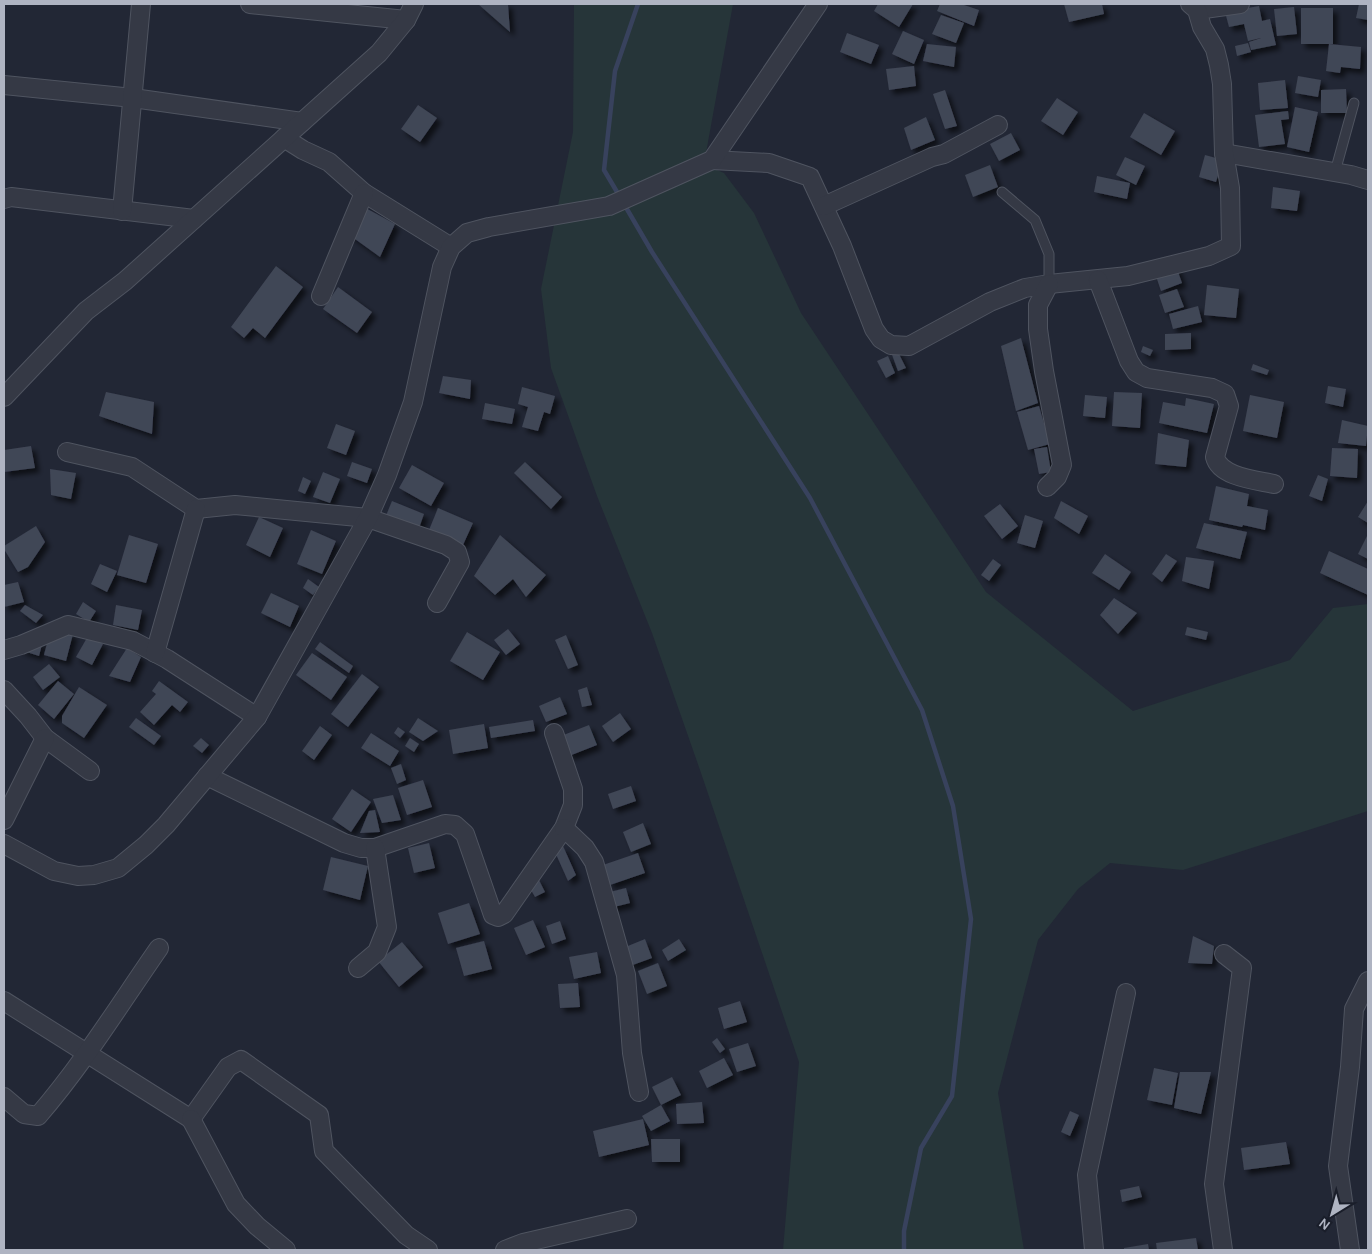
<svg xmlns="http://www.w3.org/2000/svg" width="1372" height="1254" font-family="Karla,sans-serif">
<style>
.green{fill:#263539}
.lines{fill:none;stroke-linecap:round;stroke-linejoin:round}
.stream{stroke:#38425d;stroke-width:4.5}
.building{fill:#404656;filter:url(#shadow)}
.service-casing{stroke:#4f5460;stroke-width:11}
.minor-casing{stroke:#4f5460;stroke-width:20}
.service{stroke:#353945;stroke-width:9}
.minor{stroke:#353945;stroke-width:18}
</style>
<defs>
<filter id="shadow"><feDropShadow dx="4.5" dy="4.5" stdDeviation="2.5" flood-color="#0009"/></filter>
</defs>
<rect width="100%" height="100%" fill="#222735"/>
<path class="green" d="M574,4h159l-29,160 20,9 30,40 47,100 185,279 147,119 157,-51 43,-52 35,-4v207l-185,59 -73,-7 -32,26 -40,51 -40,153 26,157h-241l16,-188 -99,-292 -48,-137 -55,-137 -46,-128 -10,-79 32,-157z"/>
<g class="lines">
<g class="stream">
<path d="M620,197l-16,-27 11,-99 23,-67"/>
<path d="M624,204l28,48 158,246 112,212 31,96 18,113 -19,177 -31,52 -17,83v19"/>
</g>
</g>
<g class="building">
<path d="M478,4h30l2,28z"/>
<path d="M878,4h35l-14,23 -25,-16z"/>
<path d="M940,4h21l18,6 -5,16 -37,-15z"/>
<path d="M1064,4h38l2,10 -35,8z"/>
<path d="M1359,4h9v16l-12,-2z"/>
<path d="M1259,6l3,15 8,-2 6,26 -25,5 -2,-8 12,-4 -13,3 -4,-17 -15,3 -4,-15z"/>
<path d="M1294,7l3,27 -20,2 -3,-27z"/>
<rect x="1301" y="8" width="32" height="36"/>
<path d="M941,15l23,8 -8,20 -24,-9z"/>
<path d="M903,31l21,9 -10,24 -22,-10z"/>
<path d="M847,33l32,12 -8,19 -31,-12z"/>
<path d="M1248,43l3,9 -14,4 -2,-10z"/>
<path d="M927,44l29,3 -2,20 -31,-6z"/>
<path d="M1329,44l32,3 -1,22 -19,-2 -1,6 -14,-2z"/>
<path d="M914,66l2,20 -27,4 -3,-21z"/>
<path d="M1298,76l23,4 -3,17 -23,-4z"/>
<path d="M1285,80l3,28 -28,2 -2,-27z"/>
<path d="M1346,89l1,24h-26v-23z"/>
<path d="M945,90l12,36 -12,3 -12,-35z"/>
<path d="M1057,98l21,14 -15,23 -22,-14z"/>
<path d="M418,105l19,13 -17,24 -19,-13z"/>
<path d="M1295,107l23,5 -9,40 -22,-5z"/>
<path d="M1288,111l1,8 -8,1 4,24 -26,3 -4,-32z"/>
<path d="M1144,113l31,18 -14,24 -31,-18z"/>
<path d="M926,117l9,23 -24,10 -7,-22z"/>
<path d="M1011,133l9,17 -21,11 -9,-17z"/>
<path d="M1205,155l18,5 -7,22 -17,-5z"/>
<path d="M1125,157l20,9 -9,19 -20,-10z"/>
<path d="M990,165l8,22 -25,10 -8,-22z"/>
<path d="M1097,176l33,7 -3,16 -33,-7z"/>
<path d="M1273,187l27,4 -3,20 -26,-3z"/>
<path d="M362,206l33,18 -15,33 -32,-23z"/>
<path d="M276,266l27,21 -38,51 -12,-10 -9,10 -13,-11z"/>
<path d="M1176,266l6,17 -21,8 -6,-18z"/>
<path d="M1207,285l32,4 -3,29 -32,-3z"/>
<path d="M338,287l34,25 -15,21 -34,-24z"/>
<path d="M1177,289l7,18 -19,6 -6,-18z"/>
<path d="M1198,306l4,16 -29,7 -4,-15z"/>
<path d="M1191,333v16l-26,1v-16z"/>
<path d="M1021,338l17,65 -22,8 -15,-65z"/>
<path d="M1143,346l10,4 -3,6 -9,-4z"/>
<path d="M897,350l9,18 -8,3 -7,-19z"/>
<path d="M888,356l7,17 -9,5 -9,-17z"/>
<path d="M1253,364l16,6 -2,5 -16,-5z"/>
<path d="M443,376l28,4 -1,19 -31,-6z"/>
<path d="M1328,386l18,3 -3,18 -18,-4z"/>
<path d="M522,387l33,9 -5,18 -6,-2 -6,19 -16,-4 6,-20 -10,-3z"/>
<path d="M106,392l48,10 -2,32 -53,-18z"/>
<path d="M1114,392l28,1 -2,35 -28,-2z"/>
<path d="M1085,395l22,2 -2,21 -22,-2z"/>
<path d="M1250,395l34,7 -7,36 -34,-7z"/>
<path d="M1186,398l28,6 -7,29 -48,-10 4,-21 22,4z"/>
<path d="M485,403l30,6 -3,15 -30,-5z"/>
<path d="M1039,406l11,38 -22,6 -11,-38z"/>
<path d="M1342,420l26,6 -2,20 -28,-3z"/>
<path d="M336,424l19,7 -9,24 -19,-7z"/>
<path d="M1158,433l31,7 -3,27 -31,-3z"/>
<path d="M31,446l4,22 -31,4v-22z"/>
<path d="M1047,447l4,25 -12,2 -5,-25z"/>
<path d="M1332,448l26,1 -1,29 -27,-2z"/>
<path d="M352,462l20,7 -5,14 -20,-7z"/>
<path d="M525,462l37,35 -11,12 -37,-36z"/>
<path d="M412,465l32,18 -13,23 -32,-18z"/>
<path d="M50,469l26,4 -5,26 -20,-4z"/>
<path d="M323,472l17,7 -10,24 -17,-6z"/>
<path d="M1318,475l10,4 -6,22 -13,-5z"/>
<path d="M303,477l8,4 -6,13 -7,-3z"/>
<path d="M1216,486l33,8 -2,12 21,4 -3,20 -22,-5 -1,2 -33,-7z"/>
<path d="M392,501l32,13 -6,17 -33,-13z"/>
<path d="M1061,501l27,15 -9,18 -25,-16z"/>
<path d="M1368,501v22l-10,-6z"/>
<path d="M1000,504l18,22 -16,13 -18,-23z"/>
<path d="M438,508l35,15 -10,22 -34,-15z"/>
<path d="M1025,515l18,6 -8,27 -18,-5z"/>
<path d="M259,517l24,11 -13,29 -24,-12z"/>
<path d="M1204,523l43,9 -7,27 -44,-11z"/>
<path d="M36,526l9,16 -17,25 -10,5 -14,-23v-3z"/>
<path d="M311,530l25,11 -14,33 -25,-10z"/>
<path d="M1368,534v25l-10,-5z"/>
<path d="M129,535l29,9 -12,39 -29,-8z"/>
<path d="M500,535l46,40 -20,22 -13,-18 -18,16 -21,-19z"/>
<path d="M1329,551l39,18v26l-48,-22z"/>
<path d="M1105,554l26,18 -12,18 -27,-17z"/>
<path d="M1166,554l11,7 -15,21 -10,-8z"/>
<path d="M1186,557l28,4 -5,28 -27,-8z"/>
<path d="M993,559l8,6 -12,16 -8,-6z"/>
<path d="M100,564l17,7 -10,21 -16,-8z"/>
<path d="M308,579l11,8 -6,8 -10,-7z"/>
<path d="M18,582l6,20 -20,5v-22z"/>
<path d="M271,593l28,13 -9,21 -29,-14z"/>
<path d="M1114,598l23,15 -19,21 -18,-19z"/>
<path d="M83,602l13,9 -7,11 -13,-8z"/>
<path d="M25,605l18,10 -7,8 -16,-12z"/>
<path d="M116,605l26,5 -4,20 -25,-5z"/>
<path d="M1187,627l21,5 -2,8 -21,-5z"/>
<path d="M51,628l22,6 -7,27 -22,-6z"/>
<path d="M508,629l12,15 -14,11 -12,-15z"/>
<path d="M467,632l33,20 -17,28 -33,-19z"/>
<path d="M566,635l12,30 -10,4 -13,-29z"/>
<path d="M88,636l15,8 -11,21 -16,-8z"/>
<path d="M43,641l-4,15 -22,-7z"/>
<path d="M320,642l33,24 -4,7 -34,-24z"/>
<path d="M127,648l14,9 -11,25 -21,-6z"/>
<path d="M312,653l35,24 -16,23 -35,-25z"/>
<path d="M49,664l11,13 -17,13 -10,-13z"/>
<path d="M362,674l17,13 -31,40 -17,-13z"/>
<path d="M58,681l16,13 -20,25 -16,-14z"/>
<path d="M159,681l29,21 -8,10 -8,-7 -18,20 -14,-13 16,-18 -4,-3z"/>
<path d="M79,687l28,18 -23,33 -22,-15v-7z"/>
<path d="M587,687l5,18 -10,2 -4,-17z"/>
<path d="M560,697l7,17 -21,8 -7,-16z"/>
<path d="M620,713l11,16 -18,13 -11,-16z"/>
<path d="M136,718l25,18 -7,9 -25,-18z"/>
<path d="M418,718l20,13 -15,10 -14,-9z"/>
<path d="M533,720l2,11 -44,7 -2,-11z"/>
<path d="M484,724l4,24 -35,6 -4,-24z"/>
<path d="M589,725l8,20 -28,11 -8,-20z"/>
<path d="M320,726l12,9 -18,25 -12,-9z"/>
<path d="M398,727l7,5 -5,6 -6,-5z"/>
<path d="M371,733l28,18 -9,15 -29,-18z"/>
<path d="M201,738l8,7 -7,8 -9,-7z"/>
<path d="M410,738l9,6 -5,8 -9,-6z"/>
<path d="M401,764l5,16 -9,4 -6,-16z"/>
<path d="M423,780l9,27 -25,8 -9,-27z"/>
<path d="M631,786l5,15 -23,8 -5,-15z"/>
<path d="M352,789l19,13 -20,30 -19,-13z"/>
<path d="M393,795l8,25 -19,3 -9,-24z"/>
<path d="M375,810l5,22 -20,1 9,-22z"/>
<path d="M643,823l8,21 -20,8 -8,-20z"/>
<path d="M429,843l6,25 -21,5 -6,-25z"/>
<path d="M563,846l13,29 -8,6 -13,-29z"/>
<path d="M638,853l7,20 -35,12 -7,-20z"/>
<path d="M331,857l37,9 -8,34 -37,-10z"/>
<path d="M538,878l7,14 -10,5 -8,-14z"/>
<path d="M626,888l4,15 -20,5 -4,-15z"/>
<path d="M469,903l11,31 -32,10 -10,-31z"/>
<path d="M533,920l12,27 -19,8 -12,-27z"/>
<path d="M560,921l6,18 -14,5 -6,-18z"/>
<path d="M1193,936l21,10 -2,18 -24,-1z"/>
<path d="M645,939l7,19 -22,8 -7,-18z"/>
<path d="M679,939l7,11 -18,11 -6,-11z"/>
<path d="M484,941l8,28 -28,7 -8,-28z"/>
<path d="M402,942l21,25 -24,20 -21,-26z"/>
<path d="M597,952l4,21 -27,6 -5,-22z"/>
<path d="M658,963l9,23 -20,8 -9,-23z"/>
<path d="M578,983l2,24 -20,1 -2,-24z"/>
<path d="M740,1001l7,21 -23,7 -6,-21z"/>
<path d="M717,1038l8,11 -5,4 -8,-11z"/>
<path d="M748,1043l8,23 -19,6 -8,-23z"/>
<path d="M724,1058l9,17 -26,13 -8,-17z"/>
<path d="M1154,1068l24,5 -6,32 -25,-5z"/>
<path d="M1180,1072h31l-10,42 -27,-6z"/>
<path d="M672,1077l9,18 -20,10 -9,-18z"/>
<path d="M702,1102l2,21 -27,1 -1,-20z"/>
<path d="M661,1105l9,16 -19,10 -9,-15z"/>
<path d="M1070,1111l9,4 -9,21 -9,-4z"/>
<path d="M643,1119l6,26 -50,12 -6,-26z"/>
<path d="M651,1139h29v23h-28z"/>
<path d="M1286,1142l4,22 -46,6 -3,-22z"/>
<path d="M1139,1186l3,11 -20,5 -2,-12z"/>
<path d="M1196,1238l2,12h-41l-1,-7z"/>
<path d="M1148,1244l1,6h-25v-2z"/>
</g>
<g class="lines">
<g class="service-casing">
<g id="service">
<path d="M1335,172l19,-69"/>
<path d="M1002,192l33,28 14,34v30"/>
</g>
</g>
<g class="minor-casing">
<g id="minor">
<path d="M250,4l156,16"/>
<path d="M1197,10l43,-6"/>
<path d="M4,85l129,13 169,24"/>
<path d="M284,138l19,12 26,12 35,31 87,54"/>
<path d="M1224,153l127,22 17,5"/>
<path d="M712,160l57,3 41,14 32,69 32,83 7,10 10,6 18,1 81,-44 35,-14 24,-4 79,-8 81,-20 22,-10 -1,-58 -6,-35 -2,-69 -3,-19 -4,-16 -13,-22 -5,-17 -7,-6"/>
<path d="M4,199l7,-2 183,22"/>
<path d="M824,206l108,-49 12,-3 54,-29"/>
<path d="M122,211l19,-207"/>
<path d="M1098,280l31,81 7,11 11,6 65,10 13,6 4,12 -14,51c5,20 41,23 59,27"/>
<path d="M321,296l43,-103"/>
<path d="M4,397l82,-86 39,-30 254,-228 27,-33 8,-16"/>
<path d="M67,452l65,15 64,42 39,-4 133,13 78,27 11,7 3,10 -23,41"/>
<path d="M1047,487l10,-10 5,-12 -18,-94 -6,-42v-24l11,-21"/>
<path d="M4,650l17,-5 47,-20 65,16 34,18 90,58"/>
<path d="M155,653l41,-144"/>
<path d="M4,690l24,26 17,22 45,33"/>
<path d="M207,776l137,67 17,5h14l70,-24 10,1 10,9 28,81 5,2 6,-3 60,-86 9,-23v-16l-19,-56"/>
<path d="M4,820l41,-82"/>
<path d="M564,828l21,20 9,14 32,113 6,78 7,39"/>
<path d="M4,844l50,27 24,5 16,-1 24,-7 28,-23 20,-20 91,-108 111,-199 19,-43 26,-73 29,-135 9,-20 16,-14 22,-6 120,-21 103,-46 106,-156"/>
<path d="M358,968l19,-16 10,-25 -12,-79"/>
<path d="M4,1001l187,118 37,-52 13,-7 78,55 5,36 82,84 22,15"/>
<path d="M4,1097l20,17 14,2c45,-52 82,-112 121,-168"/>
<path d="M191,1119l45,85 21,22 29,24"/>
<path d="M505,1250l18,-7 104,-24"/>
<path d="M1094,1250l-7,-75 39,-182"/>
<path d="M1223,1250l-9,-66 28,-216 -18,-14"/>
<path d="M1350,1250l-12,-84 12,-99 4,-58 14,-28"/>
</g>
</g>
<use href="#service" class="service"/>
<use href="#minor" class="minor"/>
</g>
<rect width="1372" height="1254" fill="none" stroke="#afb4c2" stroke-width="10"/>
<g transform="translate(1332 1214) rotate(217)" stroke="#1a1e2a" stroke-width="4" paint-order="stroke">
<path d="M0-4L9 19L0 12L-9 19Z" fill="#afb4c2"/>
<text y="-8" font-size="14" font-weight="bold" text-anchor="middle" fill="#afb4c2">N</text>
</g>
</svg>
